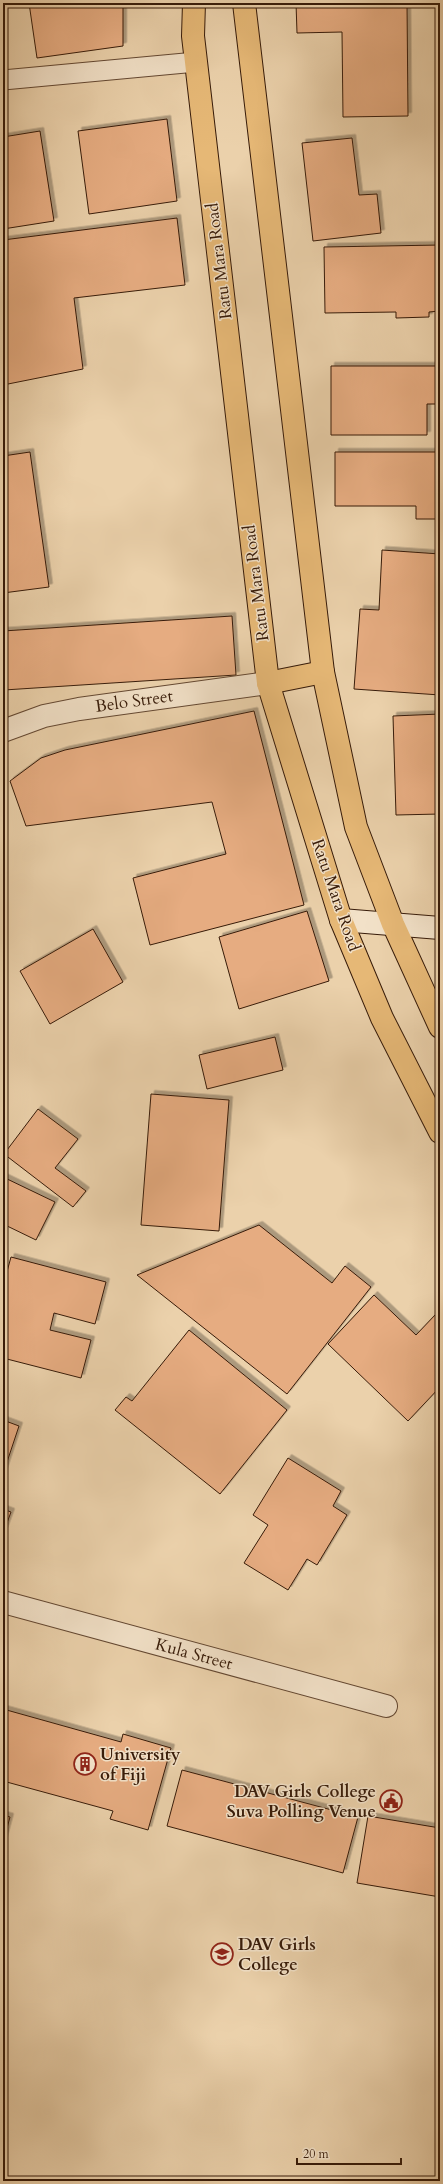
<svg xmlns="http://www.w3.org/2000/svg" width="443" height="2184" font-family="Cardo,serif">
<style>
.building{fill:#e6ac81;stroke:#371b09;filter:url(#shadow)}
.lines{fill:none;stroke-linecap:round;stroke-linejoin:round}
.service-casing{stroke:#644832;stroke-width:21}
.minor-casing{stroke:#644832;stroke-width:24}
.secondary-casing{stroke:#371b09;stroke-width:24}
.trunk-casing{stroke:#371b09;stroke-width:24}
.service{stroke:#f2e1c8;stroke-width:19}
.minor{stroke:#f2e1c8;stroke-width:22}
.secondary{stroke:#f2e1c8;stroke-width:22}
.trunk{stroke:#e6b876;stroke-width:22}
.labels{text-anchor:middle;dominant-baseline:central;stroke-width:3;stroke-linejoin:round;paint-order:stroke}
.street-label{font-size:17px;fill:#371b09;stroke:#f2e1c8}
.poi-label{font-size:17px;font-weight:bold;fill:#371b09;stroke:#f2e1c8;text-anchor:start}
</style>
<defs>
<filter id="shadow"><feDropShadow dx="3.5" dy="-3.5" stdDeviation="0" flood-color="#0004"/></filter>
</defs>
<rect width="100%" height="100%" fill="#ebd1ab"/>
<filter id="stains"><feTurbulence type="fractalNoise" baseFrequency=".005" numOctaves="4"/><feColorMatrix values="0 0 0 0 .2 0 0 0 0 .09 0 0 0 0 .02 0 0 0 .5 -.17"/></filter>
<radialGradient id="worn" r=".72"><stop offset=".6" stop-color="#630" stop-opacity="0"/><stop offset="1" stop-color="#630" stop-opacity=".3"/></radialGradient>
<g class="building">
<path d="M29,3h94v43l-86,12z"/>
<path d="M296,3h111l1,113 -65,1 -1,-85 -45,1z"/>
<path d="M167,119l10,82 -88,13 -11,-83z"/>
<path d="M40,131l14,90 -51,8v-92z"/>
<path d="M352,138l7,57 18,-1 4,39 -68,8 -11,-98z"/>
<path d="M177,218l8,67 -111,13 9,71 -80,16v-145z"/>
<path d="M440,245v66l-11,1v5l-33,1v-6l-71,1 -1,-66z"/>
<path d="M331,366h109v38h-13v31h-96z"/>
<path d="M30,452l19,135 -46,6v-137z"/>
<path d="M335,452h105v67h-24v-13h-81z"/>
<path d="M382,550l58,4v141l-86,-6 6,-80 19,1z"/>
<path d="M232,616l4,59 -232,15 -1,-59z"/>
<path d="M254,711l50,194 -154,40 -17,-67 93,-24 -14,-52 -186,24 -16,-45 31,-23 24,-8z"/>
<path d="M440,714v100l-44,1 -3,-99z"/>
<path d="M307,911l22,70 -90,28 -20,-72z"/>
<path d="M93,929l30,53 -73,42 -30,-53z"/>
<path d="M275,1037l8,33 -76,19 -8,-34z"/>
<path d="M151,1094l78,6 -10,131 -78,-6z"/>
<path d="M38,1109l40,30 -23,29 31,23 -13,16 -69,-53z"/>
<path d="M3,1177l52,25 -19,38 -33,-16z"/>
<path d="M259,1225l73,58 13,-17 26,21 -84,107 -150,-119z"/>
<path d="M11,1257l95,25 -11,42 -41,-11 -4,17 41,10 -10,38 -78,-20v-72z"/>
<path d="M374,1295l42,40 20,-21 4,3v70l-32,34 -80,-77z"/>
<path d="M189,1330l98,80 -67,84 -105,-84 11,-13 6,4z"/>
<path d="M3,1420l16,6 -16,48z"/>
<path d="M288,1458l53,33 -8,15 14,9 -30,50 -10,-6 -19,31 -44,-27 24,-38 -15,-10z"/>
<path d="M3,1509l8,3 -7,19h-1z"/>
<path d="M3,1709l118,33 2,-8 48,14 -23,82 -38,-11 3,-8 -110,-30z"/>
<path d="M182,1770l176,47 -15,56 -176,-47z"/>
<path d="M3,1815l7,2 -7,26z"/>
<path d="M368,1816l72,12v69l-83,-14z"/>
</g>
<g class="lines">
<g class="service-casing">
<path id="service" d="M3,80l193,-18"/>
</g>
<g class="minor-casing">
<g id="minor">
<path d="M3,731l41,-15 35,-7 189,-26"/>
<path d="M3,1602l383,104"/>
</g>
</g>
<g class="secondary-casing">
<path id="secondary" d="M341,920l99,8"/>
</g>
<g class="trunk-casing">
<g id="trunk">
<path d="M194,3l-1,33 75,647 73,237 41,98 58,114"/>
<path d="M244,3l79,669 33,155 37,97 47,103"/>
<path d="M268,683l55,-11"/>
</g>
</g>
<use href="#service" class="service"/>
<use href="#minor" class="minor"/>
<use href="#secondary" class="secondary"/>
<use href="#trunk" class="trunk"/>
</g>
<defs>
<g id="building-ring" transform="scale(1.15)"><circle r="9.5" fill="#f2e1c8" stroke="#8f2418" stroke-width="1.5"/><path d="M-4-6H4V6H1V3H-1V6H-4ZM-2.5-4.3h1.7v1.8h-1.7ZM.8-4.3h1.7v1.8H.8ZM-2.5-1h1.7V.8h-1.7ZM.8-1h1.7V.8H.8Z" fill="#8f2418"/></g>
<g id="civic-ring" transform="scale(1.15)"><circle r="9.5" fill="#f2e1c8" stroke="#8f2418" stroke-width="1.5"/><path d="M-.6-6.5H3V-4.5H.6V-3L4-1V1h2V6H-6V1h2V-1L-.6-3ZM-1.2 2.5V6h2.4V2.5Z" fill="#8f2418"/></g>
<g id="university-ring" transform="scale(1.15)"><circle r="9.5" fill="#f2e1c8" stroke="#8f2418" stroke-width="1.5"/><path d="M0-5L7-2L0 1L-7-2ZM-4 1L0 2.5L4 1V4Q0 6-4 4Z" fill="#8f2418"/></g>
</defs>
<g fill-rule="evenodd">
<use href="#building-ring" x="85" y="1764"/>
<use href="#civic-ring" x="391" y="1801"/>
<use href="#university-ring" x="222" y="1954"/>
</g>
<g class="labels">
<g class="street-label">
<text transform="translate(219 261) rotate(-97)">Ratu Mara Road</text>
<text transform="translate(256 583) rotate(-97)">Ratu Mara Road</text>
<text transform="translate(134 701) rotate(-8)">Belo Street</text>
<text transform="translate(336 895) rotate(71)">Ratu Mara Road</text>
<text transform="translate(194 1654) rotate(15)">Kula Street</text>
</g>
<g class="poi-label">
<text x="100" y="1754">University<tspan x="100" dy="20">of Fiji</tspan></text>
<text x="376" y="1791" text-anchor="end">DAV Girls College<tspan x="376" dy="20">Suva Polling Venue</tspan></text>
<text x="238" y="1944">DAV Girls<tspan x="238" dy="20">College</tspan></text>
</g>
</g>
<rect width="443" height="2184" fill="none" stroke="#ebd1ab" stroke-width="16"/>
<rect x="4" y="4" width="435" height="2176" fill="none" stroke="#371b09" stroke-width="2"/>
<rect x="8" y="8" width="427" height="2168" fill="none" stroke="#371b09"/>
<path d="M297 2158v6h104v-6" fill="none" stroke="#371b09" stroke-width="2"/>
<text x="303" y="2158" font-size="12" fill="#371b09" stroke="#f2e1c8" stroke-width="3" paint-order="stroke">20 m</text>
<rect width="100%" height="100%" filter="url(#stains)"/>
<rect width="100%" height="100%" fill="url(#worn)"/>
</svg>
